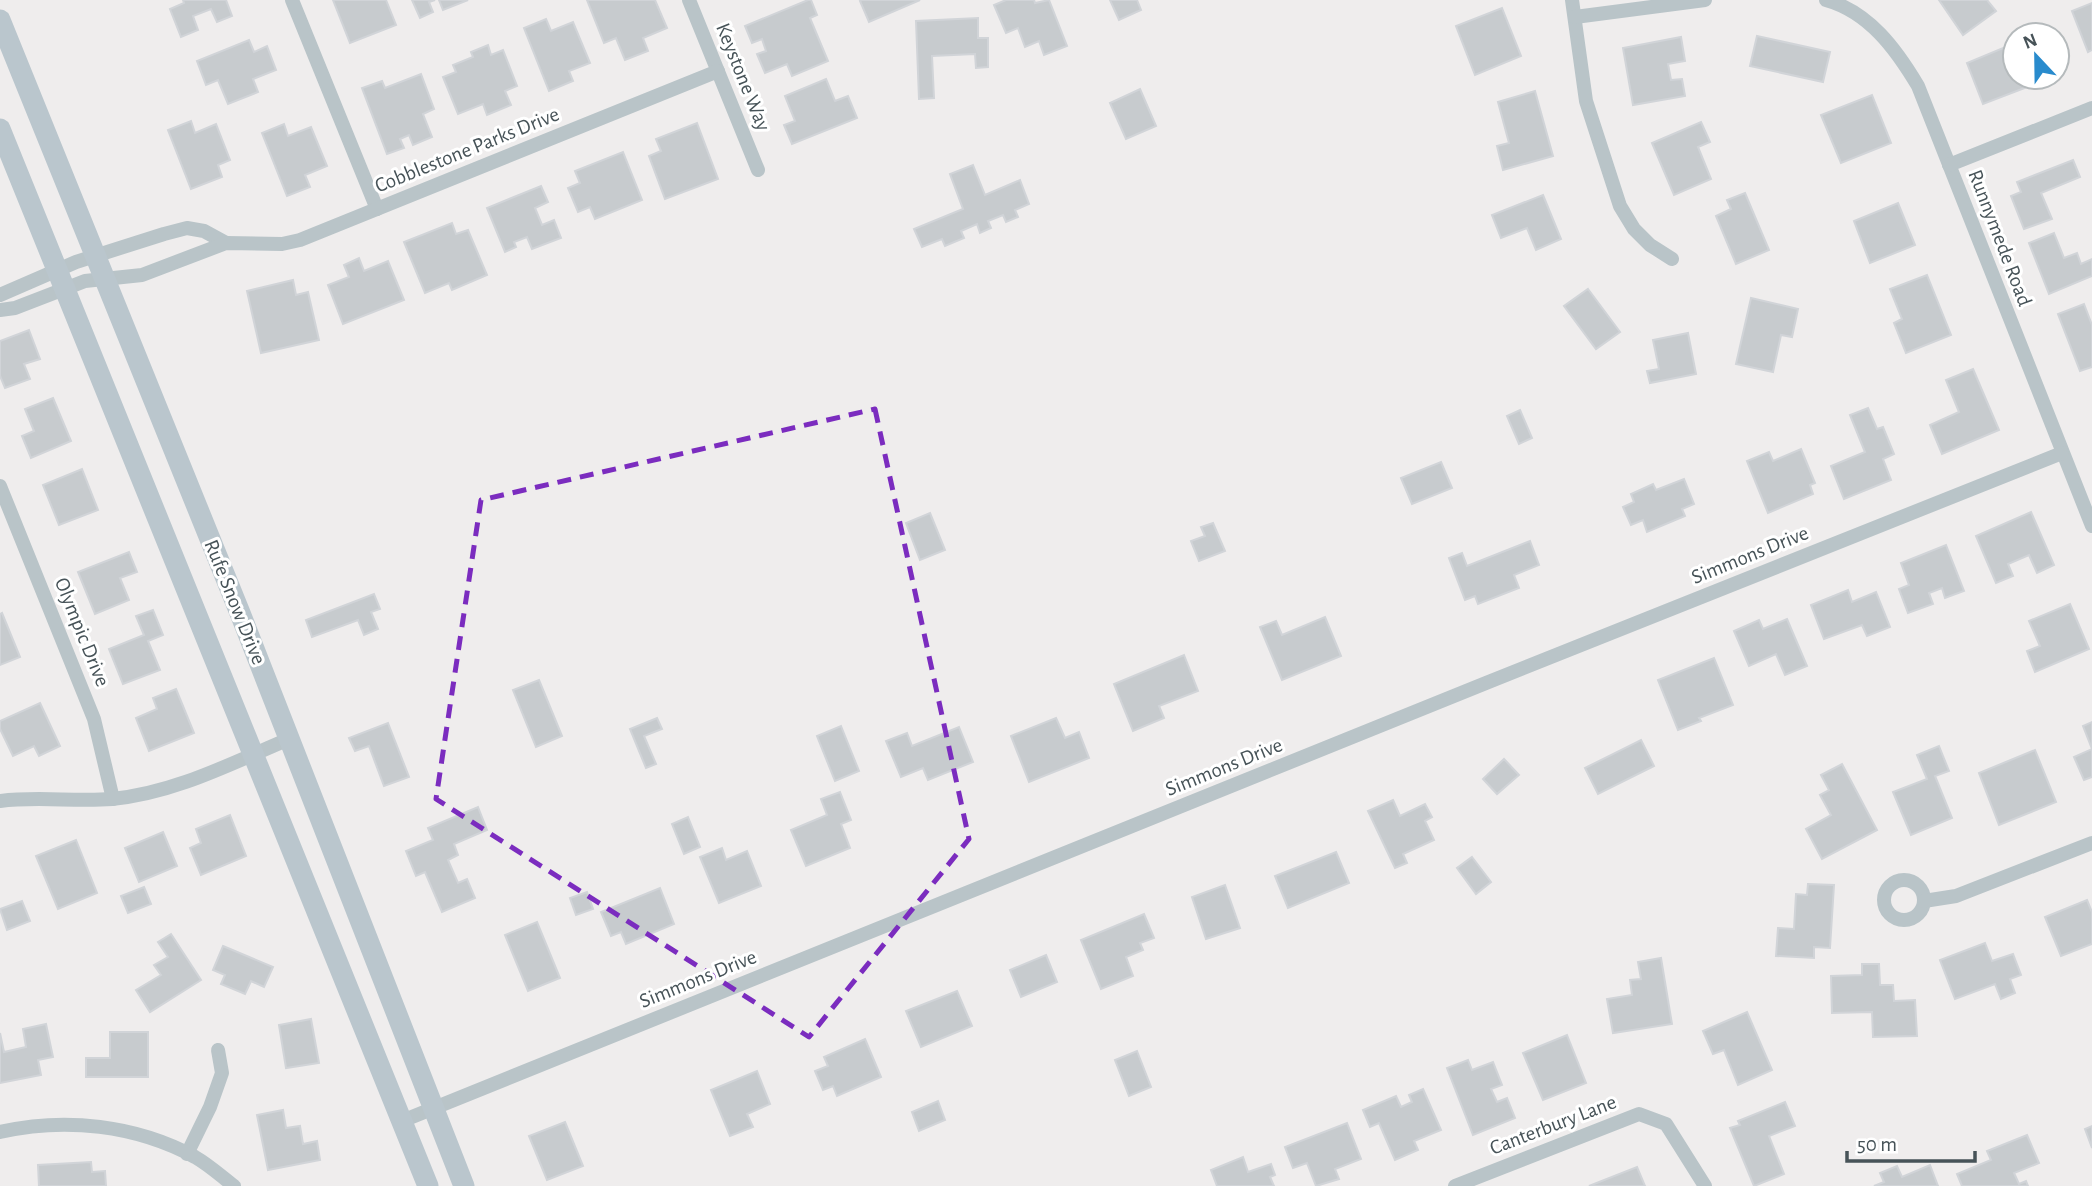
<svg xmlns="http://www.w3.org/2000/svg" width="2092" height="1186" font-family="'Alegreya Sans',sans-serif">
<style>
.building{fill:#c7cbce;stroke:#d1d4d8;stroke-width:2}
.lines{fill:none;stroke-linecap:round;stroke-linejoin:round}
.minor{stroke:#b9c4c8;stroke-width:14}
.secondary{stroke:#bac6cd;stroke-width:21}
.marked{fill:none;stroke:#7b2cbf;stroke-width:5;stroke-dasharray:14 9;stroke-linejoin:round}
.labels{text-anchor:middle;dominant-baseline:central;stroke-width:6;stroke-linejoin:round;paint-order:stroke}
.street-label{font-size:21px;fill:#475358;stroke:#fff}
</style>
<rect width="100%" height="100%" fill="#efeded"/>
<g class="building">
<path d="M183,0h43l6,16 -15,6 -6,-13 -18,7 5,14 -17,7 -11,-28 14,-6z"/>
<path d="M333,0h53l10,25 -46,18z"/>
<path d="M412,0h23l-6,2 4,10 -13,6z"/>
<path d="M439,0h29l-25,10z"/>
<path d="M587,0h68l12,28 -24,10 5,13 -23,9 -9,-22 -12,5z"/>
<path d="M808,0h3l6,15 -7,3 18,43 -36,15 -5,-12 -22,9 -8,-19 9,-3 -4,-12 -10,4 -7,-17z"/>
<path d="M862,0h58l-51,22 -9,-21z"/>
<path d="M1006,0h28l1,3 14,-3 18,46 -23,9 -5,-14 -14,6 -7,-19 -12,5 -12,-28z"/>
<path d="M1110,0h27l4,10 -22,10z"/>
<path d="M1939,0h48l9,11 -33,24z"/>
<path d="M2092,3v47l-4,2 -16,-41z"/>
<path d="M1502,8l19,48 -46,19 -19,-49z"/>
<path d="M978,18v20h10v29l-12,1 -1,-14 -43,2 2,42 -15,1 -3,-78z"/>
<path d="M546,19l5,12 22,-9 17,41 -21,8 4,10 -24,10 -25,-63z"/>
<path d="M1757,36l73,16 -7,30 -73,-16z"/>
<path d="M1681,37l4,24 -17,3 3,16 11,-1 3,17 -52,9 -10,-57z"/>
<path d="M249,40l5,12 13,-6 9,24 -23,9 5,13 -30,12 -10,-24 -12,5 -9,-24z"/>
<path d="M488,45l3,10 12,-5 14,36 -12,5 6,14 -24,10 -4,-11 -25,10 -15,-37 13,-5 -3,-7 20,-8 -2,-5z"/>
<path d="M2003,48l6,16 6,-3v16h24l1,5 -57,22 -16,-41z"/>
<path d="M421,74l13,35 -11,5 9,23 -19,8 -4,-10 -9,4 4,9 -17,6 -25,-66 20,-7 3,7z"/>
<path d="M826,79l9,22 13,-5 9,22 -65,26 -8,-19 11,-4 -10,-25z"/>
<path d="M1140,89l16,37 -30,13 -16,-36z"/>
<path d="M1535,91l18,65 -50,14 -6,-24 12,-3 -11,-41z"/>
<path d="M1872,95l19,48 -50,20 -20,-48z"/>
<path d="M191,121l4,12 21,-9 14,36 -12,5 4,12 -31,12 -23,-59z"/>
<path d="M1701,122l9,20 -12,5 13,32 -37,16 -22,-52z"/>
<path d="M697,123l21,56 -53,20 -16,-43 12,-5 -5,-12z"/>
<path d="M284,124l4,12 23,-9 16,39 -22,9 5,12 -23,9 -25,-63z"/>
<path d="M623,152l19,48 -47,19 -5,-12 -12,5 -10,-24 12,-5 -5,-12z"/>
<path d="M2073,160l7,17 -39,16 11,26 -28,10 -13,-33 10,-4 -4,-10z"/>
<path d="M973,165l12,30 35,-15 9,24 -14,6 3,7 -12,5 -3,-7 -15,6 3,7 -11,5 -3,-9 -16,7 3,7 -19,8 -3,-7 -20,8 -8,-18 49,-20 -13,-35z"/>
<path d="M541,186l7,16 -13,6 7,17 12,-5 7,18 -29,11 -5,-12 -13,5 2,5 -11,5 -18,-44z"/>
<path d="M1745,193l24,57 -33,14 -20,-48 15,-7 -4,-9z"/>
<path d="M1543,195l18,44 -25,11 -9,-22 -26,10 -9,-23z"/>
<path d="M1898,203l17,42 -45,18 -16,-42z"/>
<path d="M452,223l4,11 12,-4 19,45 -35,15 -3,-7 -24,10 -21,-51z"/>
<path d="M2054,233l10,25 13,-5 4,11 11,-5v17l-43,18 -20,-51z"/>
<path d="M359,258l5,13 24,-10 16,39 -61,24 -15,-39 21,-8 -5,-12z"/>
<path d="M1927,275l24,60 -45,18 -12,-30 8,-4 -12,-30z"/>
<path d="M293,280l3,15 12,-3 11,48 -58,13 -14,-62z"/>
<path d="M1588,289l32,43 -24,17 -32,-43z"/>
<path d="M1751,298l47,11 -6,28 -11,-2 -8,37 -37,-8z"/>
<path d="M2084,304l8,21v42l-12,4 -22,-57z"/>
<path d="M29,330l11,29 -16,5 6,15 -25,9 -5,-12v-35z"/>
<path d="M1688,333l8,41 -46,9 -3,-12 12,-2 -6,-29z"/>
<path d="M1973,369l26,61 -57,24 -12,-29 29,-13 -13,-32z"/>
<path d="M53,398l18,43 -40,17 -9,-22 12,-5 -9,-22z"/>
<path d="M1868,408l9,21 6,-2 11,27 -11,5 8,21 -47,19 -13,-33 34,-14 -15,-37z"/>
<path d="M1520,410l12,28 -13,6 -12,-28z"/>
<path d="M1801,449l14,34 -5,2 3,9 -45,19 -21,-52 22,-9 4,9z"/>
<path d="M1441,462l11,26 -40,16 -11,-26z"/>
<path d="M82,469l16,41 -39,15 -16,-40z"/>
<path d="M1684,479l10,25 -12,5 3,7 -38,16 -4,-12 -12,5 -8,-18 11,-5 -3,-8 22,-10 3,6z"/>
<path d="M2031,512l23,53 -17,8 -8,-18 -21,9 5,12 -17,7 -20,-47z"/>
<path d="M930,513l15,37 -25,10 -14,-37z"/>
<path d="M1213,523l12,28 -26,10 -8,-20 14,-5 -4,-9z"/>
<path d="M1530,541l9,24 -25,10 5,13 -41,16 -3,-8 -10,4 -16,-42 13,-5 5,13z"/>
<path d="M1946,545l18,46 -19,7 -3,-10 -13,5 4,11 -25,9 -9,-24 10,-4 -8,-22z"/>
<path d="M129,552l8,20 -17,6 9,22 -34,14 -17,-42z"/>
<path d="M1848,590l4,12 24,-10 14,35 -23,9 -5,-11 -38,14 -13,-34z"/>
<path d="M374,594l6,15 -9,3 7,17 -14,6 -6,-15 -46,17 -6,-17z"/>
<path d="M2070,604l19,45 -54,23 -8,-21 13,-5 -11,-25z"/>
<path d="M153,610l10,25 -15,6 12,29 -37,14 -14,-35 35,-14 -8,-19z"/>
<path d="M2,613l18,44 -20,8v-51z"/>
<path d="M1325,617l16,39 -59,24 -22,-53 16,-6 6,14z"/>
<path d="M1787,619l20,47 -22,9 -9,-21 -27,12 -15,-35 25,-11 4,9z"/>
<path d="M1184,655l14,36 -39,15 5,12 -31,13 -19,-47z"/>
<path d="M1714,658l19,47 -34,13 2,3 -23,9 -20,-50z"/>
<path d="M539,680l23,56 -26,11 -23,-57z"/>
<path d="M176,689l18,44 -45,18 -13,-33 21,-9 -4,-11z"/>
<path d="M40,703l20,43 -21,10 -5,-10 -21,10 -13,-27v-8z"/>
<path d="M657,718l5,11 -18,7 12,28 -10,4 -16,-39z"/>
<path d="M1056,718l9,20 14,-6 10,26 -60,24 -18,-46z"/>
<path d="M2092,722v27l-9,-23z"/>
<path d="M388,723l21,54 -25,9 -15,-40 -14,5 -6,-13z"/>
<path d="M841,726l18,45 -24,10 -18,-45z"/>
<path d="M959,727l14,35 -45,18 -5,-12 -22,9 -15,-36 21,-8 5,13z"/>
<path d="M1641,740l13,26 -56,28 -13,-26z"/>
<path d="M1939,746l10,25 -14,5 17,42 -41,17 -18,-43 34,-13 -10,-24z"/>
<path d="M2092,749v28l-8,3 -10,-23z"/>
<path d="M2035,750l21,52 -57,23 -20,-52z"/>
<path d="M1504,759l15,16 -22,19 -14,-15z"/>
<path d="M1842,764l35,66 -55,29 -16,-30 25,-14 -11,-20 9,-5 -8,-15z"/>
<path d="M840,792l11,28 -10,4 9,24 -44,18 -15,-36 36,-15 -6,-16z"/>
<path d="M1393,800l7,16 25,-12 7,13 -7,4 9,19 -31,14 4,9 -12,5 -27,-57z"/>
<path d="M478,807l9,23 -33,14 4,11 -10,5 10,23 9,-4 8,19 -33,14 -17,-40 -9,4 -10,-25 27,-11 -5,-12z"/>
<path d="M230,815l16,41 -45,19 -11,-27 11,-5 -5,-14z"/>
<path d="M688,817l12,30 -16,7 -12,-30z"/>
<path d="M163,832l14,34 -38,16 -14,-34z"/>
<path d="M76,840l21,53 -39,16 -22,-53z"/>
<path d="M722,848l4,12 21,-9 14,35 -42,17 -19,-46z"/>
<path d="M1336,852l13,31 -61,25 -13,-32z"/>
<path d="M1472,857l19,25 -15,12 -19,-26z"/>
<path d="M1808,884l26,1 -4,63 -16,-1v11l-38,-2 2,-28 16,1 2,-35 11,1z"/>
<path d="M1225,885l15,43 -34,11 -14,-42z"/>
<path d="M144,887l7,17 -23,9 -7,-17z"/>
<path d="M660,888l14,36 -48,20 -5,-12 -10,4 -10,-24z"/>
<path d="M587,892l6,17 -17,6 -6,-17z"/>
<path d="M2087,900l5,12v32l-31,12 -16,-39z"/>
<path d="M22,901l8,20 -23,9 -7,-21z"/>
<path d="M1144,914l10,24 -14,5 3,7 -17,7 7,19 -32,13 -20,-49z"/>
<path d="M537,922l23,56 -32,13 -23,-56z"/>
<path d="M171,934l30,46 -51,32 -14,-22 25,-15 -7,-10 14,-8 -10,-15z"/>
<path d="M1985,943l7,18 21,-7 8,21 -11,4 5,14 -14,6 -6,-15 -40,15 -15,-39z"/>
<path d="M223,946l50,21 -9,20 -13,-6 -6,13 -24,-10 4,-9 -12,-5z"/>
<path d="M1046,955l11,27 -36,15 -11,-27z"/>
<path d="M1661,958l11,66 -59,9 -6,-34 25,-4 -2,-15 11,-1 -3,-17z"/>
<path d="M1862,964h17l1,21h13l1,16 21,-1 2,36 -44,1 -1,-25 -40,1 -1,-37 31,-1z"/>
<path d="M957,991l15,35 -51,21 -15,-36z"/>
<path d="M1747,1012l25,58 -34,15 -14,-35 -11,4 -10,-23z"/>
<path d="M311,1019l8,44 -33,5 -7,-43z"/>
<path d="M46,1024l7,33 -15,3 3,15 -41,8v-50l4,19 22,-5 -3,-18z"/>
<path d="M110,1032h38v45h-62v-19h24z"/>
<path d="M1567,1035l19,48 -43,17 -20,-47z"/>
<path d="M865,1039l16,38 -44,19 -4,-10 -10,4 -8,-19 13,-5 -4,-9z"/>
<path d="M1137,1051l14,36 -22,9 -14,-36z"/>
<path d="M1468,1060l4,10 21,-8 9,23 -11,4 6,13 10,-4 8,20 -42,17 -26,-67z"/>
<path d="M757,1071l13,33 -23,10 6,13 -23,9 -19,-46z"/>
<path d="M1423,1089l18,41 -27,11 4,9 -23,10 -16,-37 -9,4 -7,-17 33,-14 5,11 11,-5 -3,-7z"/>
<path d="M938,1101l7,19 -26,11 -7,-19z"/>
<path d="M1785,1102l10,24 -26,10 15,38 -30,12 -24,-58 10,-3 -2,-4z"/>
<path d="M283,1110l3,18 14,-2 3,18 14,-3 3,19 -52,10 -11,-55z"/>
<path d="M565,1122l18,44 -36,14 -18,-44z"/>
<path d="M1347,1123l14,36 -26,10 4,10 -23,7 -9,-23 -14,5 -8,-21z"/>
<path d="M2092,1126v22l-7,-19z"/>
<path d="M2027,1135l12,28 -25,10 5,11 7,-3 2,5h-66l-5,-12 34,-14 -4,-9z"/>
<path d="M1243,1157l5,15 23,-8 4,11 -5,2 4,9h-57l-6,-16z"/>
<path d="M91,1162l1,10 13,-1 1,15h-67l-1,-21z"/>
<path d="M1930,1165l8,21h-64l10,-4 -4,-9 17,-7 5,11z"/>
<path d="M1637,1167l8,19h-56z"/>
</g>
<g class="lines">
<g class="minor">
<path d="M292,0l85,209"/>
<path d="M689,0l69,170"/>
<path d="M1572,0l14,101 34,105 14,23 16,16 22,14"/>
<path d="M1826,0c43,12 70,49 92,86l174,440"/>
<path d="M1575,17l130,-17"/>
<path d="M1949,165l143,-57"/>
<path d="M0,295l76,-33 88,-28 23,-6 17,3 22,12"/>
<path d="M0,310l15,-2 70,-27 57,-6 84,-32 56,1 18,-4 418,-169"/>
<path d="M0,486l94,233 19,80"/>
<path d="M0,801c37,-5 75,1 112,-2 63,-6 120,-36 177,-60"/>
<circle cx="1904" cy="900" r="20"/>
<path d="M1924,901l32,-5 136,-53"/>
<path d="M402,1121l1084,-438 576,-230"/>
<path d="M0,1132c65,-15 136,-7 195,25 14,8 26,19 39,29"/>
<path d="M187,1154l23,-47 12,-34 -4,-23"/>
<path d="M1455,1186l184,-72 27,10 39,62"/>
</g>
<g class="secondary">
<path d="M0,20l240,593 224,573"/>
<path d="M0,129l428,1057"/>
</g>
</g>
<path class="marked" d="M875,409l94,430 -160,198 -373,-238 45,-299z"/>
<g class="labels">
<g class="street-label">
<text transform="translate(743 77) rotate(68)">Keystone Way</text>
<text transform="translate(467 150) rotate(-22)">Cobblestone Parks Drive</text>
<text transform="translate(2000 238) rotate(69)">Runnymede Road</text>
<text transform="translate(1750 555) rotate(-22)">Simmons Drive</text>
<text transform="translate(235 602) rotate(68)">Rufe Snow Drive</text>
<text transform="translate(82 632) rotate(68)">Olympic Drive</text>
<text transform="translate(1224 767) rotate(-22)">Simmons Drive</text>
<text transform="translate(698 979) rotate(-22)">Simmons Drive</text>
<text transform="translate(1553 1125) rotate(-21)">Canterbury Lane</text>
</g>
</g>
<g transform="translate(2036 56) rotate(338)"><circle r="33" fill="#ffffff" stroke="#b5babc" stroke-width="2"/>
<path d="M0-5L12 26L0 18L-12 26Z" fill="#298bcd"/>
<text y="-10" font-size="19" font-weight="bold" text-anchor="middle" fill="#475358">N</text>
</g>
<path d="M1847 1151v10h128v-10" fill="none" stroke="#475358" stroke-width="3.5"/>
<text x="1857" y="1151" font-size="21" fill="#475358" stroke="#ffffff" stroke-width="5" paint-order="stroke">50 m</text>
</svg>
